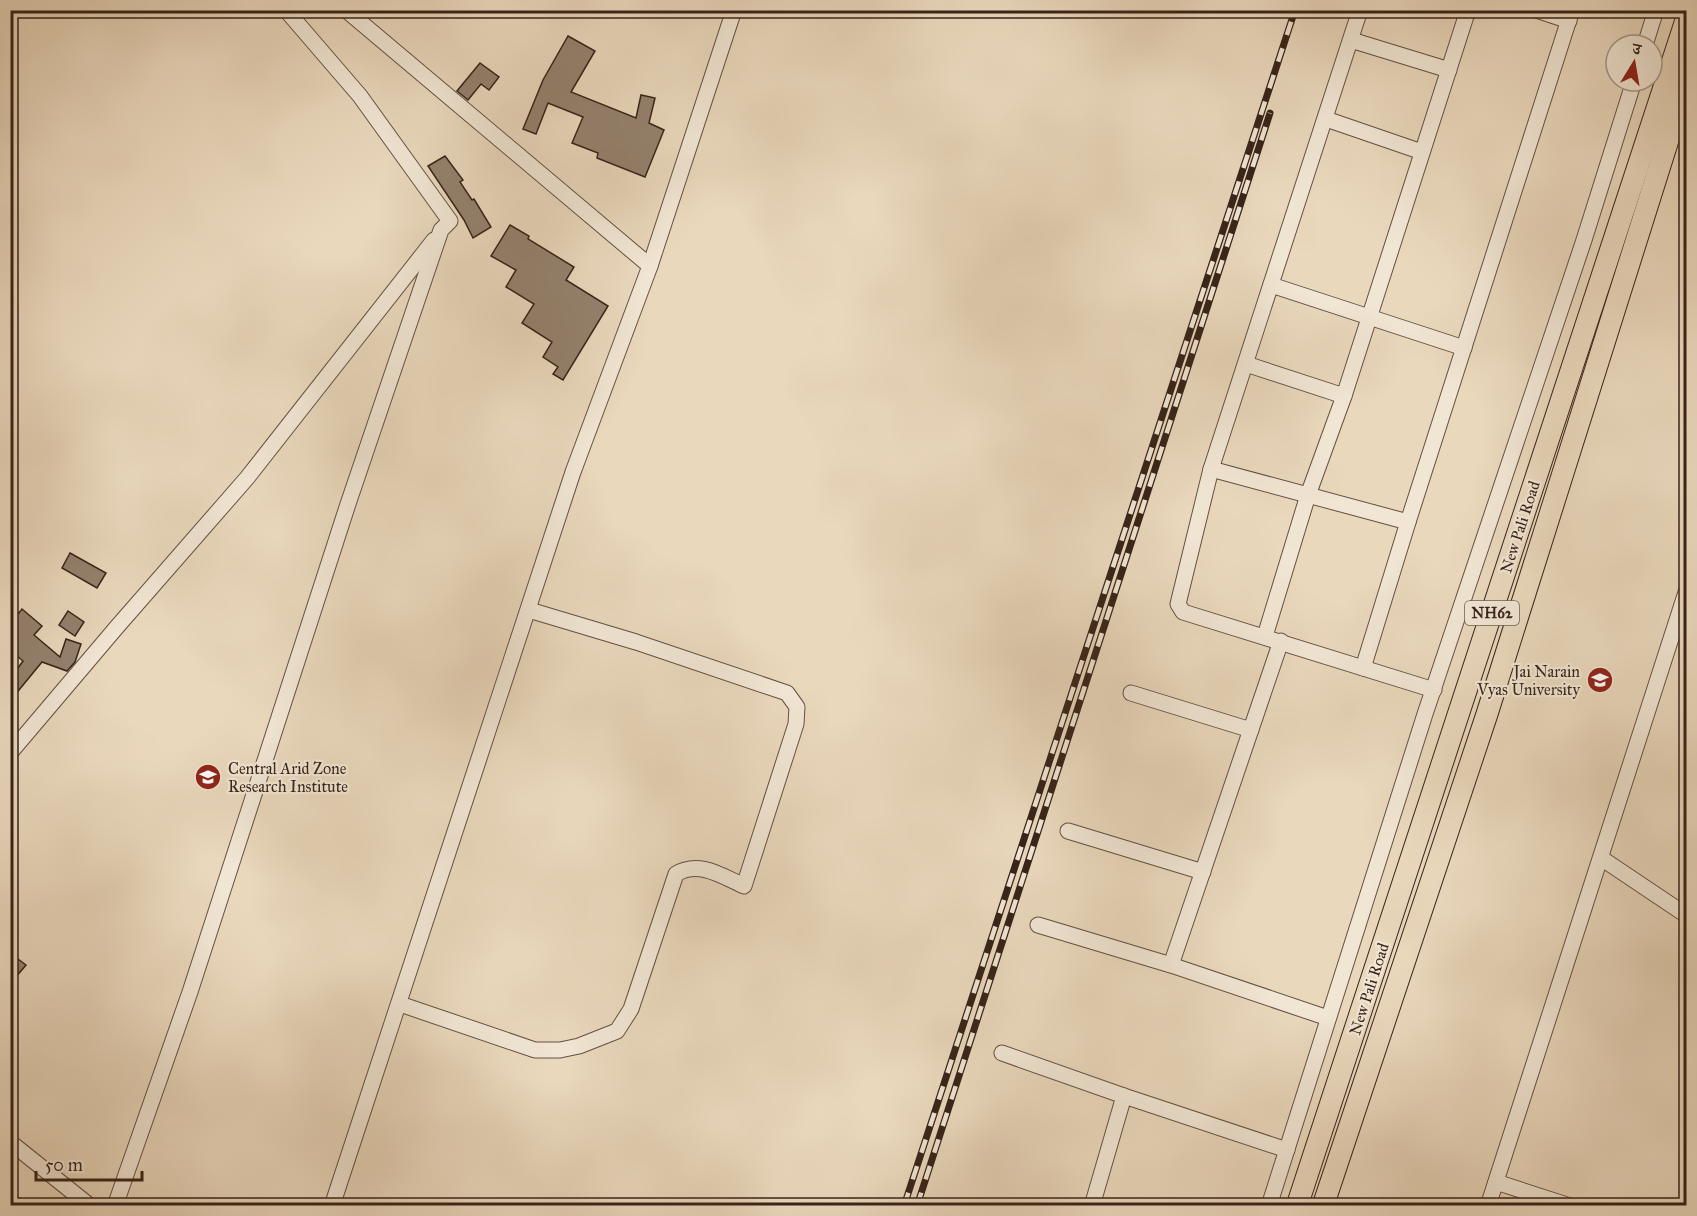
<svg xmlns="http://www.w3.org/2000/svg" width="1697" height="1216" font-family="'IM FELL Great Primer','Noto Serif Devanagari',serif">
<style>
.building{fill:#94816e;stroke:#372319;stroke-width:1.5}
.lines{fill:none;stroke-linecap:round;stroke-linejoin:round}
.minor-casing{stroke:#645042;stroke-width:17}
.highway-casing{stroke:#372319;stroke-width:23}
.minor{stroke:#f1e6d4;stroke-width:15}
.highway{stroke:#ead8bd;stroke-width:21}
.rail-casing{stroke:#372319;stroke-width:7}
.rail{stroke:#f1e6d4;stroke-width:4.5;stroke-dasharray:14;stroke-linecap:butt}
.labels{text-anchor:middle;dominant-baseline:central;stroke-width:4.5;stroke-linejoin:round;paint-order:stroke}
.shield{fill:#f1e6d4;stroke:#6f5e51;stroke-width:1.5}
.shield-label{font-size:15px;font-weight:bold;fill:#372319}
.street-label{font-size:16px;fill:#372319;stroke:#f1e6d4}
.poi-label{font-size:16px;fill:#372319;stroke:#f1e6d4;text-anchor:end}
</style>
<rect width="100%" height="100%" fill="#ead8bd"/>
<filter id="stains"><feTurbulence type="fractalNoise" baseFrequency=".00333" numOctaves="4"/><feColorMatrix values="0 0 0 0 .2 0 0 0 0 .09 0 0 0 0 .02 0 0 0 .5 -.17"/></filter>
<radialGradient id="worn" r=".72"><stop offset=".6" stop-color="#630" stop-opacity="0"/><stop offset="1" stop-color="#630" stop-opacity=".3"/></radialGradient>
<g class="building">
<path d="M568,36l27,15 -24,41 65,26 5,-23 14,3 -6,25 15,7 -19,47 -48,-19 1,-5 -26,-10 11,-26 -35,-14 -12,31 -13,-5 20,-49z"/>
<path d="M480,63l19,14 -10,13 -8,-6 -13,16 -11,-9z"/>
<path d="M445,156l18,24 -3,2 12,18 2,-1 17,28 -18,11 -9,-18 -36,-54z"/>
<path d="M510,225l19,11 -1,3 46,28 -8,13 42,26 -45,74 -10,-6 5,-7 -15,-10 9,-15 -30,-19 12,-19 -28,-17 10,-17 -25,-14z"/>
<path d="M70,553l36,20 -9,15 -35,-20z"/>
<path d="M10,607l9,6 3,-4 20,17 -8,9 26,22 6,-18 15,5 -6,18 -8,9 -25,-9 -32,39v-22l13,-18 -13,-11z"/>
<path d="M68,611l16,11 -9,14 -16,-11z"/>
<path d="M10,953l16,12 -16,19z"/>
</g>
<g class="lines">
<g class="minor-casing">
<g id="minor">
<path d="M346,10l304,256"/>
<path d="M1360,10l-149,459 -33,135 5,8 251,78"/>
<path d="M1536,10l33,11"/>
<path d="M1351,40l98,30"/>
<path d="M1645,45l11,-35"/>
<path d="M1326,119l96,33"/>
<path d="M1271,285l193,63"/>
<path d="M1246,364l98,32"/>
<path d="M1211,469l197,53"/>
<path d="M1265,636l43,-141 36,-99 124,-386"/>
<path d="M1363,668l45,-146 164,-512"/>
<path d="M1131,693l120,37"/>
<path d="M10,753l106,-125 131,-150 187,-238"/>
<path d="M1068,831l135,41"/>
<path d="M1601,858l85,57"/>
<path d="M1038,925l133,40 157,53"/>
<path d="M1171,965l110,-324"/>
<path d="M400,1004l135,46h25l19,-4 38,-15 14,-22 45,-135c23,-14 46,2 68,12l52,-162 1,-17 -10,-14 -151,-51 -107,-32"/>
<path d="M1002,1053l122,43"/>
<path d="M10,1142l80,64"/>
<path d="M1496,1182l74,24"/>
<path d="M10,1201l6,5"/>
<path d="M115,1206l75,-214 158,-488 93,-274 9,-9 -90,-125 -74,-86"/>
<path d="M332,1206l241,-734 77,-206 84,-256"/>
<path d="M1092,1206l32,-110 163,54"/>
<path d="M1269,1206l156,-492 159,-474 50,-159"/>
<path d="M1488,1206l198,-614"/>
</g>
</g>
<g class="highway-casing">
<g id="highway">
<path d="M1297,1206l389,-1186"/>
<path d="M1323,1206l164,-492 199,-631"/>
</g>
</g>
<use href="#minor" class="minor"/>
<use href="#highway" class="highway"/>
<g class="rail-casing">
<g id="rail">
<path d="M904,1206l391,-1196"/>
<path d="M917,1206l353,-1093"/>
</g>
</g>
<use href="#rail" class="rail"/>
</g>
<defs>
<g id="university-disc" transform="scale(1.35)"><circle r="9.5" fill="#8f2418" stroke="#f1e6d4"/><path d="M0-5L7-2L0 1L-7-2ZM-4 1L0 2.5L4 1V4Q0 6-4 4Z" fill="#fff"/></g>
</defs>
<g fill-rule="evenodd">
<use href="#university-disc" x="1600" y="680"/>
<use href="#university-disc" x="208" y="777"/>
</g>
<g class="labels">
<rect class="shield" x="1465" y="601" width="54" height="24" rx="4.5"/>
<g class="shield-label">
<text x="1492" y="613">NH62</text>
</g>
<g class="street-label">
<text transform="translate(1520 527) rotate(-72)">New Pali Road</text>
<text transform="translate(1369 989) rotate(-72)">New Pali Road</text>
</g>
<g class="poi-label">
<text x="1580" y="671">Jai Narain<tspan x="1580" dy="18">Vyas University</tspan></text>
<text x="228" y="768" text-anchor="start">Central Arid Zone<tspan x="228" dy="18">Research Institute</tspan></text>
</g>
</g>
<rect width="1697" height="1216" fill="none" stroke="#ead8bd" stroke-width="36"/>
<rect x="12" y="12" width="1673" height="1192" fill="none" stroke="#372319" stroke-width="3"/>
<rect x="18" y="18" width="1661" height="1180" fill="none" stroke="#372319" stroke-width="1.5"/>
<g transform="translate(1634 63) rotate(11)"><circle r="28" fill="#f1e6d4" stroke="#a79889" stroke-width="1.5"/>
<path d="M0-4.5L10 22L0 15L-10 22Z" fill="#8f2418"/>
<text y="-9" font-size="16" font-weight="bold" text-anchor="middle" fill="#372319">उ</text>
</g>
<path d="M36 1171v9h106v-9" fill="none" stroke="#372319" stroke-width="3"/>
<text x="45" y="1171" font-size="18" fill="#372319" stroke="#f1e6d4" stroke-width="4.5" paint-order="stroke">50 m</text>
<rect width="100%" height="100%" filter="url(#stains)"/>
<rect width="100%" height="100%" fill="url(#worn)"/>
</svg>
